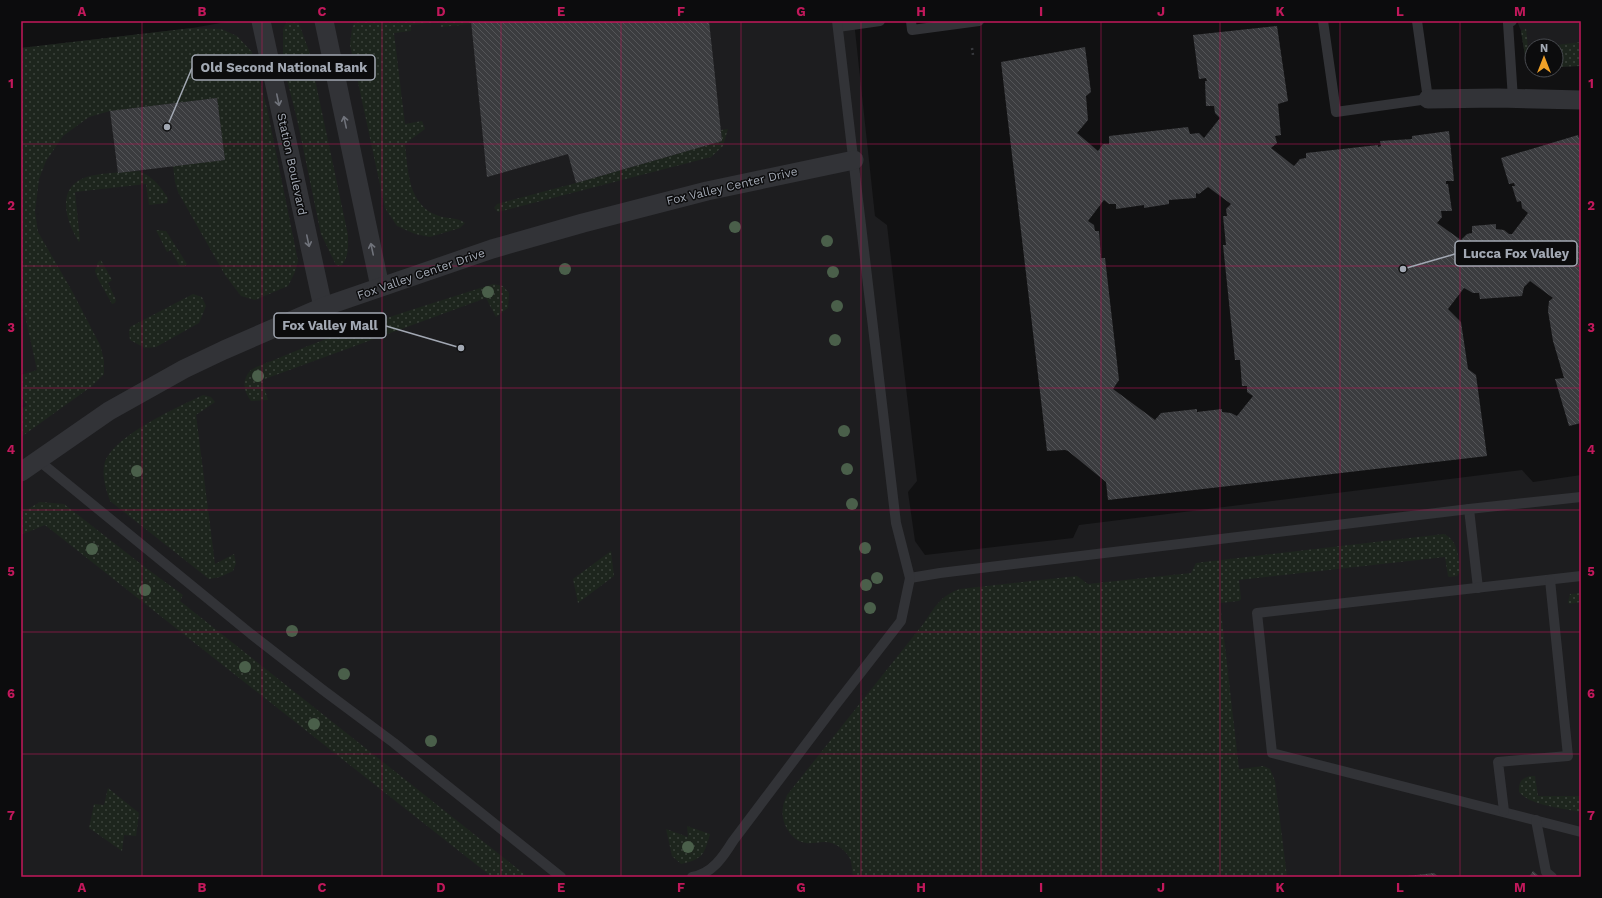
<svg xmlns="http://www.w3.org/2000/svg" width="1602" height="898" font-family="'Work Sans',sans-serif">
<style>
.built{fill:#1d1d1f}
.grass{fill:url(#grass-dots)}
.building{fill:url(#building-back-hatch);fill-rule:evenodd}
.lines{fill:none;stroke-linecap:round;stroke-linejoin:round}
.path{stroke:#383a3e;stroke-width:2.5;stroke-dasharray:2 3;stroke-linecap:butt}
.lane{stroke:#323337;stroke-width:10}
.street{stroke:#323337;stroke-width:19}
.tree{fill:#4a5f4a}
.oneway{stroke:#70737b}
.grid{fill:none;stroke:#c2185b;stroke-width:1;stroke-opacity:0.55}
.labels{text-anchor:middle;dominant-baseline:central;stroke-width:3;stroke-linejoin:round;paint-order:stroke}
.street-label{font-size:12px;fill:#a2a8b3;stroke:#0c0c0d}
.leader{fill:none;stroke:#a2a8b3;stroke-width:1.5}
.callout-dot{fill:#a2a8b3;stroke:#0c0c0d;stroke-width:1.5}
.callout{fill:#0c0c0d;stroke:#a2a8b3;stroke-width:1.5}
.callout-label{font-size:13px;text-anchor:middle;font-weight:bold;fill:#a2a8b3}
.neatline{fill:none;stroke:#c2185b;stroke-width:1.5}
.grid-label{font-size:13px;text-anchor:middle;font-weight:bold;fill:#c2185b}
</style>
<defs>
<pattern id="grass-dots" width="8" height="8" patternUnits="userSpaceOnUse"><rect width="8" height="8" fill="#1d251d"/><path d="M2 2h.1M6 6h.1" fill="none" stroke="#3b423b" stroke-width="1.8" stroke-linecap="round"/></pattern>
<pattern id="building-back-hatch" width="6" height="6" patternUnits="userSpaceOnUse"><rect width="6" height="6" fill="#3b3c3f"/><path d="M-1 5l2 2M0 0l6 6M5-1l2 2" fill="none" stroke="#545558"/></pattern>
</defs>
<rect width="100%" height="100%" fill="#111112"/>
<g class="built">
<path d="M232,21h622l21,195 12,9 30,256 -9,11 7,49 10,14 148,-17 6,-13 443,-55 11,12 48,-7v402h-1560v-829l171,-20z"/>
<path d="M1517,21h64v45l-25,1v-21h-24v21l-6,-5 -5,-31z"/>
</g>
<g class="grass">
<path d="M287,21h11l11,30 39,184c0,11 1,23 -7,31l-5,-1 -15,-31 -24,-115 -14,-55v-35z"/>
<path d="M355,21h116v3l-30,3 -1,-5 -29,3v6l-17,2 11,91 17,-3 3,8 -20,15c3,27 3,62 34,72 9,3 18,1 26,7l-5,5 -30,9 -15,-3 -18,-8 -12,-18 -35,-163 2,-16z"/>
<path d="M192,28l29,1 16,7 15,16 15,56 31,153 -3,11 -7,14 -33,14 -14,-4 -16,-21 -47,-83 -3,-10 -2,-16 52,-6 -8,-62 -107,13 -21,6 -26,19 -17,25 -7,18 -4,33 3,20 34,59 28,54 4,15v14l-12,12 -71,51v-27l6,-5 -6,-8v-22l16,-5 -16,-73v-249z"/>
<path d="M1526,28l2,20h4v19l-6,-5 -5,-31z"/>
<path d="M1581,42v24l-25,1v-21h-9z"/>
<path d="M728,129l-5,17 -12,11 -213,55 -4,-4 3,-4 79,-21 146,-42 -1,-11z"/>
<path d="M139,171c14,6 21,15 29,27l-1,5 -18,2 -3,-21 -71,8 5,48 -1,2c-12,-19 -24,-53 5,-64 12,-5 41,-6 55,-7z"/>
<path d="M156,230l10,1 21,33 -3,3h-4l-9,-17 -4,2z"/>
<path d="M101,260l11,20 -4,3 8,17 -1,3 -3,1 -14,-25 -3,-8 3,-9z"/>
<path d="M493,284l10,2 6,7 -1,15 -12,9 -10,-19 -224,82 6,20 -17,1c-7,-9 -10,-20 -1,-30 5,-5 23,-10 31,-14 68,-29 141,-50 212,-73z"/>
<path d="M193,294l9,3 4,9 -7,17 -43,24 -11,1 -15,-8 -1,-7 1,-6z"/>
<path d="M203,395l8,2 4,5 -19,13 19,149 19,-10 2,9 -3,8 -13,6 -11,2 -99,-78c-4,-12 -9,-26 -5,-39 10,-27 73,-55 98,-67z"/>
<path d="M40,502l24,2 82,64 37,27 -3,6 348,276h-36l-447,-352 -22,9 -2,-2v-19z"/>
<path d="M1444,534c15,7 14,24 16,38l-3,4 -8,1 -1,-1 -3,-19 -206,23 2,19 -2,2 -19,2 19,166 24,-3 7,3 5,12 12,96h-434c-1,-5 -1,-11 -2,-16 -4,-10 -15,-19 -26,-19 -7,0 -13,2 -19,1 -15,-2 -26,-21 -23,-36 0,-4 3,-8 4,-12l137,-172c11,-16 16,-27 36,-34l117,-13 11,8 103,-11 5,-10z"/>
<path d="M611,551l3,25 -36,27 -5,-24z"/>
<path d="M1581,593v9l-12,2 -1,-2 2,-8z"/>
<path d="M1530,776h5l3,20h43v16c-18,-4 -50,-6 -62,-20 0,-10 1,-13 11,-16z"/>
<path d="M108,788l31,25 -3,23 -12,-1 -2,16 -33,-23 5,-24 10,1z"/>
<path d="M687,826l23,8c-6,21 -7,25 -29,30l-9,-8 -6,-27 22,8z"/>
</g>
<g class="building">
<path d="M471,21h238l13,120 -146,42 -8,-29 -81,23z"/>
<path d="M1277,26l11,75 -10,3 3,31 -6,1 2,7 -6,5 23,18 6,-7 6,-1v-5l72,-8v2l3,-1 -1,-5 32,-2v-3l37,-5 5,50h-8v3h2l4,27h-11l1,6 -5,6 24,17 6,-6 5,-1v-7l24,-2v5l8,1 5,4h3l16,-21 -6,-5 -1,-7 -4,1 -5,-16h3l-1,-3 -5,1 -8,-26 77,-23 3,11v277l-12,3 -14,-47 9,-1 -11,-37 -5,-30 1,-10 4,-3 -23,-17 -6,6 -2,9 -42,3 -1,-6h-6l-9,-5 -16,21 13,13 7,47 8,6 11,81 -379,44 -2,-18 -38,-31 -3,-1 -18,1 -46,-389 84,-15 6,45 -5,4 2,24 -11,13 21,18 5,-7h6v-8l79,-9 2,7 9,-1 5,5 16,-20 -5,-5 -1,-7h-8l-1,-25h2l-1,-3 -7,1 -6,-44zM1208,187l23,17 -5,5 1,7h-4l3,29h-3l12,115h5l2,26h5v6l6,4 -16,20 -6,-3 -9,-1v-3l-25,3v-3l-36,4 -6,7 -42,-31 6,-9 -14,-122h-4l-2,-27h-4l-1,-6 -6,-4 16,-21 5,4h7v5l28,-4v3l25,-4v-4l27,-2v-5l3,1z"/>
<path d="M217,98l8,62 -107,13 -8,-62z"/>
<path d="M1533,871l7,6h-11z"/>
<path d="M1434,873l5,4h-32v-1z"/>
</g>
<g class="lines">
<path class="path" d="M972,48l1,7"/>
<g class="lane">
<path d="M911,21l1,9 67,-9"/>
<path d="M1323,21l13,91 92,-13 -11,-78"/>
<path d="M1512,21l-4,2 5,76"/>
<path d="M838,27l42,-6"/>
<path d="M38,460l213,174 72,56 71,53 167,134"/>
<path d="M1469,509l9,79"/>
<path d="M1581,576l-324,37 15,140 309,79"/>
<path d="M910,578l30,-5 529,-64 112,-12"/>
<path d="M1504,811l-6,-49 70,-6 -18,-176"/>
<path d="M1536,820l10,52 6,5"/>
<path d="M692,877c20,-3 31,-20 41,-36l101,-134 67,-86 9,-43 -14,-55 -59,-502"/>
</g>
<g class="street">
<path d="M261,21l62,286"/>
<path d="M324,21l56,266"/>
<path d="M1428,99l70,-1 83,2"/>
<path d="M21,472l88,-61 75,-42 40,-19 99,-43 169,-58 91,-26 124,-32 147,-31"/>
</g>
</g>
<g class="tree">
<circle cx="735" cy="227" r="6"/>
<circle cx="827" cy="241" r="6"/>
<circle cx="565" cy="269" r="6"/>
<circle cx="833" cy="272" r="6"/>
<circle cx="488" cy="292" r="6"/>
<circle cx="837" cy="306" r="6"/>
<circle cx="835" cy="340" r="6"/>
<circle cx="258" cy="376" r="6"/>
<circle cx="844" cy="431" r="6"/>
<circle cx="847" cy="469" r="6"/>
<circle cx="137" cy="471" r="6"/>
<circle cx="852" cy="504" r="6"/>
<circle cx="865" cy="548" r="6"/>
<circle cx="92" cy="549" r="6"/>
<circle cx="877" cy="578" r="6"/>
<circle cx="866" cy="585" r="6"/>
<circle cx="145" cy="590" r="6"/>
<circle cx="870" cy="608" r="6"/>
<circle cx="292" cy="631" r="6"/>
<circle cx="245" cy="667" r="6"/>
<circle cx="344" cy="674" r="6"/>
<circle cx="314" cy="724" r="6"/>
<circle cx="431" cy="741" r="6"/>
<circle cx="688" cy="847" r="6"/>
</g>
<defs><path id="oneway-shaft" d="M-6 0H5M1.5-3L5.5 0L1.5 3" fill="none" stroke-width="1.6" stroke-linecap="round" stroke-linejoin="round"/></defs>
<g class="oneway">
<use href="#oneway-shaft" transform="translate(278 100) rotate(78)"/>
<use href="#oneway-shaft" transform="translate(345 122) rotate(-102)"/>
<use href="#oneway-shaft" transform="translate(308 241) rotate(78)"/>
<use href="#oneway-shaft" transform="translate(372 249) rotate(-102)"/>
</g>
<path class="grid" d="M142,21v856M262,21v856M382,21v856M501,21v856M621,21v856M741,21v856M861,21v856M981,21v856M1101,21v856M1220,21v856M1340,21v856M1460,21v856M21,144h1560M21,266h1560M21,388h1560M21,510h1560M21,632h1560M21,754h1560"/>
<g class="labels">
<g class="street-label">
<text transform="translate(292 164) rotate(78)">Station Boulevard</text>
<text transform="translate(732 186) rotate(-13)">Fox Valley Center Drive</text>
<text transform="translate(421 274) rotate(-19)">Fox Valley Center Drive</text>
</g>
</g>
<path class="leader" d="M167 127L192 68M1403 269L1455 254M461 348L386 326"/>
<g class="callout-dot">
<circle cx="167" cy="127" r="4"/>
<circle cx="1403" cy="269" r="4"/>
<circle cx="461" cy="348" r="4"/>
</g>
<g class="callout">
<rect x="192" y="55" width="183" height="25" rx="4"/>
<rect x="1455" y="241" width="122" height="25" rx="4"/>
<rect x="274" y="313" width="112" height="25" rx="4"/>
</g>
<g class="callout-label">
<text x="284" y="72">Old Second National Bank</text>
<text x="1516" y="258">Lucca Fox Valley</text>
<text x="330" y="330">Fox Valley Mall</text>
</g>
<rect width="1602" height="898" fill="none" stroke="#0c0c0d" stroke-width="44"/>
<g transform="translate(1544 58)"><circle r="19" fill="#0c0c0d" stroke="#484a4f"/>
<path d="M0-3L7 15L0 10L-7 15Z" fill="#f2a228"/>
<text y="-6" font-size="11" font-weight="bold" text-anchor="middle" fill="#a2a8b3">N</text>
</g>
<rect x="22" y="22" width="1558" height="854" class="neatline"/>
<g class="grid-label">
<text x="82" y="16">A</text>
<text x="202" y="16">B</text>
<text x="322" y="16">C</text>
<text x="441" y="16">D</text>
<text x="561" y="16">E</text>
<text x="681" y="16">F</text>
<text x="801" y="16">G</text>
<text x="921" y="16">H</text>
<text x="1041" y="16">I</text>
<text x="1161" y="16">J</text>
<text x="1280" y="16">K</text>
<text x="1400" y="16">L</text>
<text x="1520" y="16">M</text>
<text x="11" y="88">1</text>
<text x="1591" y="88">1</text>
<text x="11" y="210">2</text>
<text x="1591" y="210">2</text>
<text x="11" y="332">3</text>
<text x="1591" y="332">3</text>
<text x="11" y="454">4</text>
<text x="1591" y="454">4</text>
<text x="11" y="576">5</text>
<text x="1591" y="576">5</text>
<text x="11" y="698">6</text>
<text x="1591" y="698">6</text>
<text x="11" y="820">7</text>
<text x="1591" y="820">7</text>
<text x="82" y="892">A</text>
<text x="202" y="892">B</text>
<text x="322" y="892">C</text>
<text x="441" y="892">D</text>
<text x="561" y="892">E</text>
<text x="681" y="892">F</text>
<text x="801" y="892">G</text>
<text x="921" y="892">H</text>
<text x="1041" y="892">I</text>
<text x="1161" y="892">J</text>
<text x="1280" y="892">K</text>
<text x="1400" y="892">L</text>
<text x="1520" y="892">M</text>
</g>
</svg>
